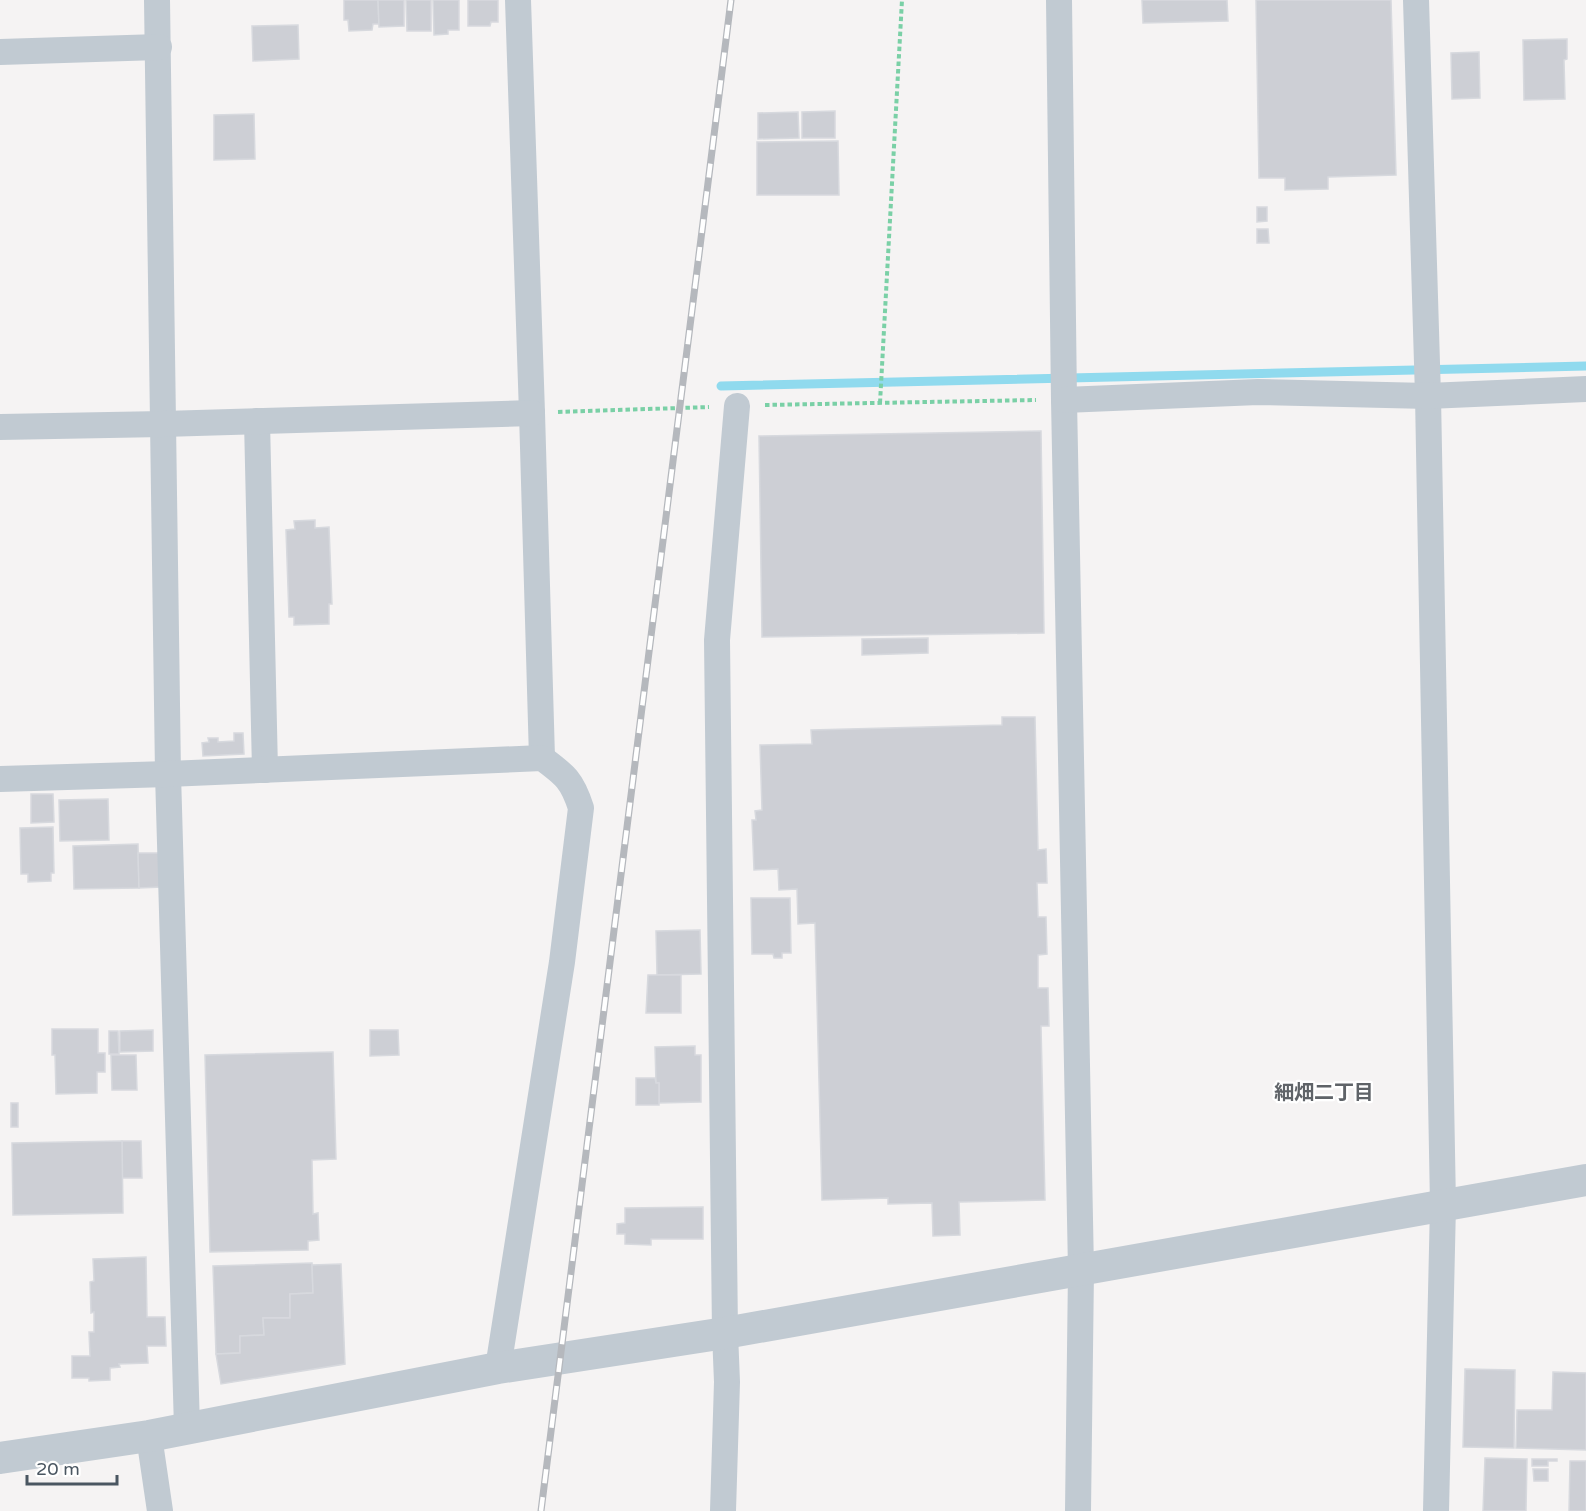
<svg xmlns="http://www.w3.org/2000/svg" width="1586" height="1511" font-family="'Varela Round','Noto Sans JP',sans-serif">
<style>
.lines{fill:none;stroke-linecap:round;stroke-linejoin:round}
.stream{stroke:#90daee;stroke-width:9}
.building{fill:#cdcfd5;stroke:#d7d9de;stroke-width:1.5}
.path{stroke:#7ad0a6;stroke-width:4;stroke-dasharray:4.5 3;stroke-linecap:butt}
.minor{stroke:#c1cad2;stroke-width:26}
.tertiary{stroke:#c1cad2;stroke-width:32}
.rail-casing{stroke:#b5b8bd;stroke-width:7}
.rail{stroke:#fff;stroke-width:4.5;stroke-dasharray:14;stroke-linecap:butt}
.labels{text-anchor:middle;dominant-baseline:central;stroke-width:4.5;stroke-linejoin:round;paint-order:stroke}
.neighbourhood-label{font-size:20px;font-weight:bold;fill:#5f6368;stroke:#fff}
</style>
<rect width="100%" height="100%" fill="#f5f3f3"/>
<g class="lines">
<path class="stream" d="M721,386l865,-20"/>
</g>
<g class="building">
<path d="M344,0h34l1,24h-6l-1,6 -23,1 -1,-11h-4z"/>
<path d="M378,0h26v26l-25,1z"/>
<path d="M406,0h25v31h-24z"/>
<path d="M433,0h26v30h-11v4l-14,1z"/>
<path d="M468,0h30v22h-7l-1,4h-22z"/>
<path d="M1142,0h85l1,21 -85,2z"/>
<path d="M1256,0h135l5,175 -68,2v12l-43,1v-12h-26z"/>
<path d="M298,25l1,34 -46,2 -1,-35z"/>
<path d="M1567,39v20l-3,1 1,39 -41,1 -1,-60z"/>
<path d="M1479,52l1,46 -28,1 -1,-46z"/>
<path d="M835,111v27h-33v-26z"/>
<path d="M798,112l1,26 -41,1v-26z"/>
<path d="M254,114l1,45 -41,1v-45z"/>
<path d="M838,141l1,54h-82v-53z"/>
<path d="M1257,207h10v14l-10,1z"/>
<path d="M1257,229h11l1,14h-12z"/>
<path d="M1041,431l3,202 -282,4 -3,-201z"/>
<path d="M315,520v8l14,-1 3,77h-3v20l-35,1v-8h-5l-3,-87 9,-1 -1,-8z"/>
<path d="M928,638v15l-66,2v-16z"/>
<path d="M1002,717h33l3,133 8,-1 1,34h-10l1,34h8l1,37 -9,1v33h10l1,38h-8l4,174 -86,2 1,33 -27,1 -1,-33 -44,1v-6l-66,2 -7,-277 -17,1 -1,-35 -18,1 -1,-21 -24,1 -2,-50h4l-1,-9 7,-1 -2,-65 52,-1 -1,-14 191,-5z"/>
<path d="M234,733h9l1,21 -41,2 -1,-13 7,-1 -1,-4h10v4l16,-1z"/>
<path d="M31,794h22l1,28 -23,1z"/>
<path d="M108,799l1,41 -49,1 -1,-41z"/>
<path d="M53,827l1,46h-3v8l-23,1v-8h-7l-1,-46z"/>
<path d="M138,844l1,44 -65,1 -1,-43z"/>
<path d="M138,853h23l1,34 -23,1z"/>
<path d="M751,898h39l1,55h-9v5h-8l-1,-4h-21z"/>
<path d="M700,930l1,44 -44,1 -1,-44z"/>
<path d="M648,975h33v38h-35z"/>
<path d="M52,1029h46v24h7v19h-8v21l-41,1 -1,-39h-3z"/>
<path d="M153,1030v21l-33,1v-21z"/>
<path d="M370,1030h28l1,25 -29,1z"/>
<path d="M109,1031h9l1,23h-10z"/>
<path d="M695,1046v9h6v47l-42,1v-20h-3l-1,-36z"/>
<path d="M333,1052l3,107 -24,1 1,54 5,-1 1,27 -11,1v9l-98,2 -5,-197z"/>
<path d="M111,1055h25l1,35h-25z"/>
<path d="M636,1078h19l1,5h3v22h-23z"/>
<rect x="11" y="1103" width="7" height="24"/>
<path d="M122,1141h19l1,37h-20z"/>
<path d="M122,1141l1,72 -110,2 -1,-72z"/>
<path d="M703,1207v32h-52v6l-26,-1v-10h-8v-10l8,-1v-15z"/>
<path d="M146,1257l1,60h18l1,29h-19l1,17 -29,1 1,3 -10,1v12l-21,1v-3h-17v-22h18l-1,-24h5v-20l-3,1 -1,-31 4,-1 -1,-22z"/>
<path d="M312,1263l1,30 -23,1v24h-27l1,17 -24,1v17l-24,1 -3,-88z"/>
<path d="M341,1264l4,100 -124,20 -5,-30 24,-1v-17l24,-1 -1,-17h27v-24l23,-1 -1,-28z"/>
<path d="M1465,1369l50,1 -1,78 -51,-1z"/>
<path d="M1553,1372l33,1v77l-70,-2 1,-38h35z"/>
<path d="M1485,1458l42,1 -1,52h-43z"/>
<path d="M1532,1459h25v2h-9v5h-16z"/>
<path d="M1570,1461h16v50h-17z"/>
<path d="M1533,1469h15v12h-14z"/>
</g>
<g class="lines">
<g class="path">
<path d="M880,403l22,-403"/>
<path d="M765,405l271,-5"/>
<path d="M558,412l151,-5"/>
</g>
<g class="minor">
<path d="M157,0l11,774 19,654"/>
<path d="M518,0l14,413 10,345"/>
<path d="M1059,0l5,400 17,870 -3,241"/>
<path d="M1416,0l12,396 15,809 -7,306"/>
<path d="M0,52l159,-5"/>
<path d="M1064,400l194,-8 170,4 158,-7"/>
<path d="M257,421l8,349"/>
<path d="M0,427l163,-3 369,-11"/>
<path d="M0,779l168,-5 374,-16c23,17 30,22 39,50l-19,154 -64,406"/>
<path d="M149,1436l11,75"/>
<path d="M723,1511l4,-129 -2,-49 -8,-693 20,-234"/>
</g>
<path class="tertiary" d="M0,1458l149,-22 349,-68 227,-35 861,-153"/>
<g class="rail-casing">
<path id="rail" d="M541,1511l190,-1511"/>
</g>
<use href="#rail" class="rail"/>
</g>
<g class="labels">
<g class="neighbourhood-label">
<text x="1324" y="1093">細畑二丁目</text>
</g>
</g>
<path d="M27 1475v9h90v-9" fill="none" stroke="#4a5661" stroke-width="3"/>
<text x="36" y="1475" font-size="18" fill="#4a5661" stroke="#ffffff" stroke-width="4.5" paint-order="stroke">20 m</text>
</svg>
